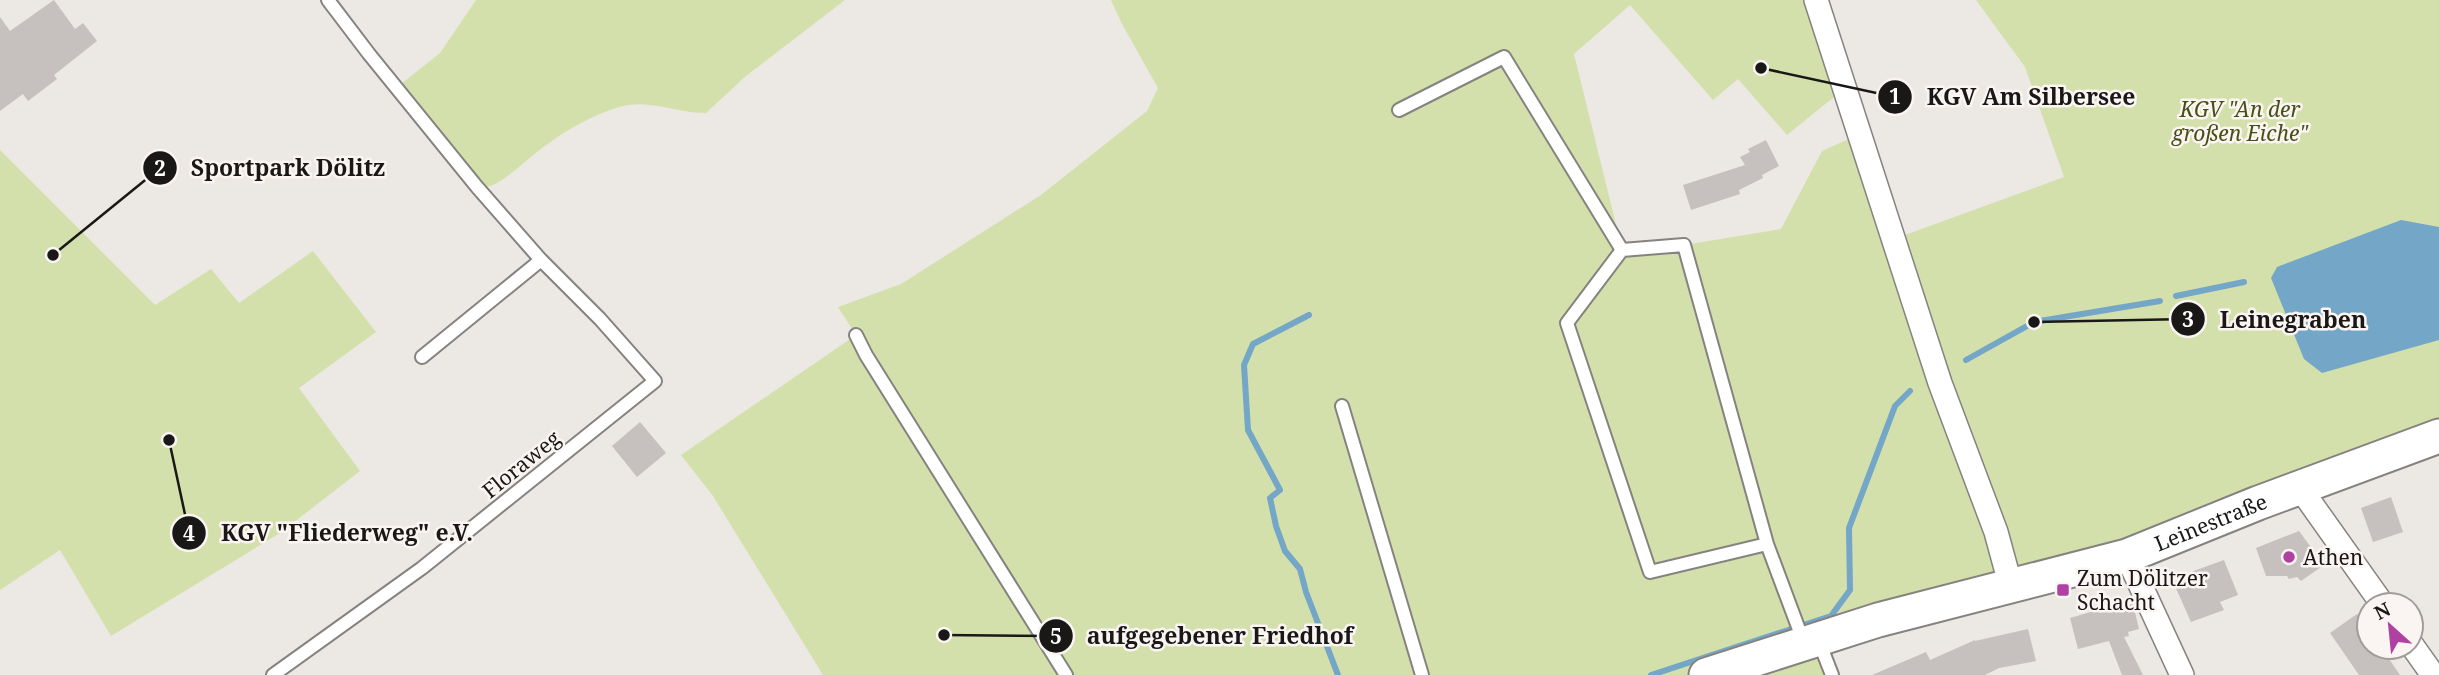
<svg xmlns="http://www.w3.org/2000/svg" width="2439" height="675" font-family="'Noto Serif',serif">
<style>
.green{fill:#d4e0ab}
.water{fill:#74a6c7}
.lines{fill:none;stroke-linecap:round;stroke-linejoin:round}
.stream{stroke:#74a6c7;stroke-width:6}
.building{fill:#c6c0bf}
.lane-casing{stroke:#86827f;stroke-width:16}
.street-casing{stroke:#86827f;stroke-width:26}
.secondary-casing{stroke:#86827f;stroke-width:37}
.lane{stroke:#fff;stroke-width:12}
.street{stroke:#fff;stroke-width:23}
.secondary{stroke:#fff;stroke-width:33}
.poi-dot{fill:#af41a0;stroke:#faf5f2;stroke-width:2.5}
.labels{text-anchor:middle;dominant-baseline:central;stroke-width:5;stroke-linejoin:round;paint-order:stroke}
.park-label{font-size:21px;font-style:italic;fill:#465014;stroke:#faf5f2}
.street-label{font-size:21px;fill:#191817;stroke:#faf5f2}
.poi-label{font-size:21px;fill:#191817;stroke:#faf5f2;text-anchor:start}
.leader{fill:none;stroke:#191817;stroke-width:2.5}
.callout-dot{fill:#191817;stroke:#faf5f2;stroke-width:2.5}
.mark-label{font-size:21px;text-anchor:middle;font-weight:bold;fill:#fff}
.callout-label{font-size:23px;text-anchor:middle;font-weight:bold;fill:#191817;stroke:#faf5f2;stroke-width:5;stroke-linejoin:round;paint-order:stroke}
</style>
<rect width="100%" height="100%" fill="#ece8e4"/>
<g class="green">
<path d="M476,0h369l-99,76 -40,37c-31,0 -59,-16 -90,-5 -25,8 -46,20 -67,35 -18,12 -37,33 -56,42 -5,2 -11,2 -16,2l-81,-99 44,-35z"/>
<path d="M1111,0h705l29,88 -58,47 -49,-56 -25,21 -83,-95 -56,49 48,195 62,-4 97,-16 41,-78 38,-17 34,105 170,-62 -39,-110 -49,-67h463v436l-139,52 -481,150 13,37h-1009l-110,-179 -32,-41 175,-120 -18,-28 63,-23 140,-89 106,-84 11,-23 -36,-64z"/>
<path d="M0,150l155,155 56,-36 28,34 74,-52 63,81 -77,56 61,83 -80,62 -169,103 -51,-86 -60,40z"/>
</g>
<path class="water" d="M2401,220l38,7v113l-117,33 -18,-14 -33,-81 6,-11z"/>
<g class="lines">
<g class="stream">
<path d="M2176,296l68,-14"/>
<path d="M1309,315l-56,29 -9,21 4,65 32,60 -10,8 6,28 9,25 15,18 6,23 32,83"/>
<path d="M1966,360l68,-38 126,-21"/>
<path d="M1651,675l180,-59 19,-26 -1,-62 46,-122 15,-15"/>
</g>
</g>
<g class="building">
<path d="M54,0l21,29 8,-6 14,18 -43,34 3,4 -29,22 -5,-7 -23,17v-94l10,14z"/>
<path d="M1766,140l13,26 -17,9 1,3 -24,12 1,4 -49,16 -8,-25 62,-20 -5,-8 10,-5 -2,-3z"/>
<path d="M640,422l26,31 -29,24 -25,-31z"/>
<path d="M2391,497l12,35 -30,10 -12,-34z"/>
<path d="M2299,531l25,34 -23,16 -4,-4 -8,2 -2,-3h-21l-10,-28z"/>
<path d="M2224,560l14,35 -18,7 4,8 -33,12 -16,-36 5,-10z"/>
<path d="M2107,604l1,3 25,-3 6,25 -11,3 1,4 -5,1 19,38h-21l-13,-34 -31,8 -8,-31 31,-9v-3z"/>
<path d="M2357,614l12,16v17h12l19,28h-41l-29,-42z"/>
<path d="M2028,629l8,32 -37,7 -14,7h-113l54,-23 4,8 45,-20v1z"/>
</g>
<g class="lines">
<g class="lane-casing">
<g id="lane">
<path d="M1399,110l105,-53 118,193"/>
<path d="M856,335l10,20 200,320"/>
<path d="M422,357l119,-97"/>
<path d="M1342,406l80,269"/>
<path d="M1767,544l-117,28 -83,-249 55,-73 62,-5 83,299 37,99"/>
<path d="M1818,639l14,36"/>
<path d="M273,675l149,-107 233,-187 -55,-62 -59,-59 -64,-73 -108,-133 -41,-54"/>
</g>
</g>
<g class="street-casing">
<g id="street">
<path d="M1816,0l124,383 56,149 15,55"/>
<path d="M2300,488l83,117"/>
<path d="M2127,556l55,119"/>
<path d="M2411,644l22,31"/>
</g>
</g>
<g class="secondary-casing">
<g id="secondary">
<path id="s1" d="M1706,675l172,-55 249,-64 131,-53 181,-67"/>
</g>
</g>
<use href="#lane" class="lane"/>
<use href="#street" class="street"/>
<use href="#secondary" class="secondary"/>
</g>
<g class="poi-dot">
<circle cx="2289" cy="557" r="7"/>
<rect x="2056" y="583" width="14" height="14" rx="3.5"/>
</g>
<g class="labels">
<g class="park-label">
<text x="2240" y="109">KGV "An der<tspan x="2240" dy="24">großen Eiche"</tspan></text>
</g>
<g class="street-label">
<text transform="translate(521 464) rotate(-39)">Floraweg</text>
<text stroke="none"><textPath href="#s1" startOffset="528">Leinestraße</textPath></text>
</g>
<g class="poi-label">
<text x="2303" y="557">Athen</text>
<text x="2077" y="578">Zum Dölitzer<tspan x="2077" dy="24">Schacht</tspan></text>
</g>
</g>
<path class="leader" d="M1761 68L1895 97M53 255L160 168M2034 322L2188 319M169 440L189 533M944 635L1056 636"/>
<g class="callout-dot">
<circle cx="1761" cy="68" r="7"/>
<circle cx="53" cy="255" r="7"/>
<circle cx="2034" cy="322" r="7"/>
<circle cx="169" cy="440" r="7"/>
<circle cx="944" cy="635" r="7"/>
<circle cx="1895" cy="97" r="18"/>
<circle cx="160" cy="168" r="18"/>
<circle cx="2188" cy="319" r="18"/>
<circle cx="189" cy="533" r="18"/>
<circle cx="1056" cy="636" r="18"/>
</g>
<g class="mark-label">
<text x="1895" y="104">1</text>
<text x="160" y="176">2</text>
<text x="2188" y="327">3</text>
<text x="189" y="541">4</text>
<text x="1056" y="644">5</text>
</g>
<g class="callout-label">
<text x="2031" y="105">KGV Am Silbersee</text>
<text x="288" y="176">Sportpark Dölitz</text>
<text x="2293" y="328">Leinegraben</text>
<text x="347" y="541">KGV "Fliederweg" e.V.</text>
<text x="1220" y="644">aufgegebener Friedhof</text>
</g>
<g transform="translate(2390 626) rotate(333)"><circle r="33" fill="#faf5f2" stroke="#a09d9a" stroke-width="2"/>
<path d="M0-5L12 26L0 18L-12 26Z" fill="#af41a0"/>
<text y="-10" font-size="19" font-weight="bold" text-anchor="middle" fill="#191817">N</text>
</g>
</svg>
